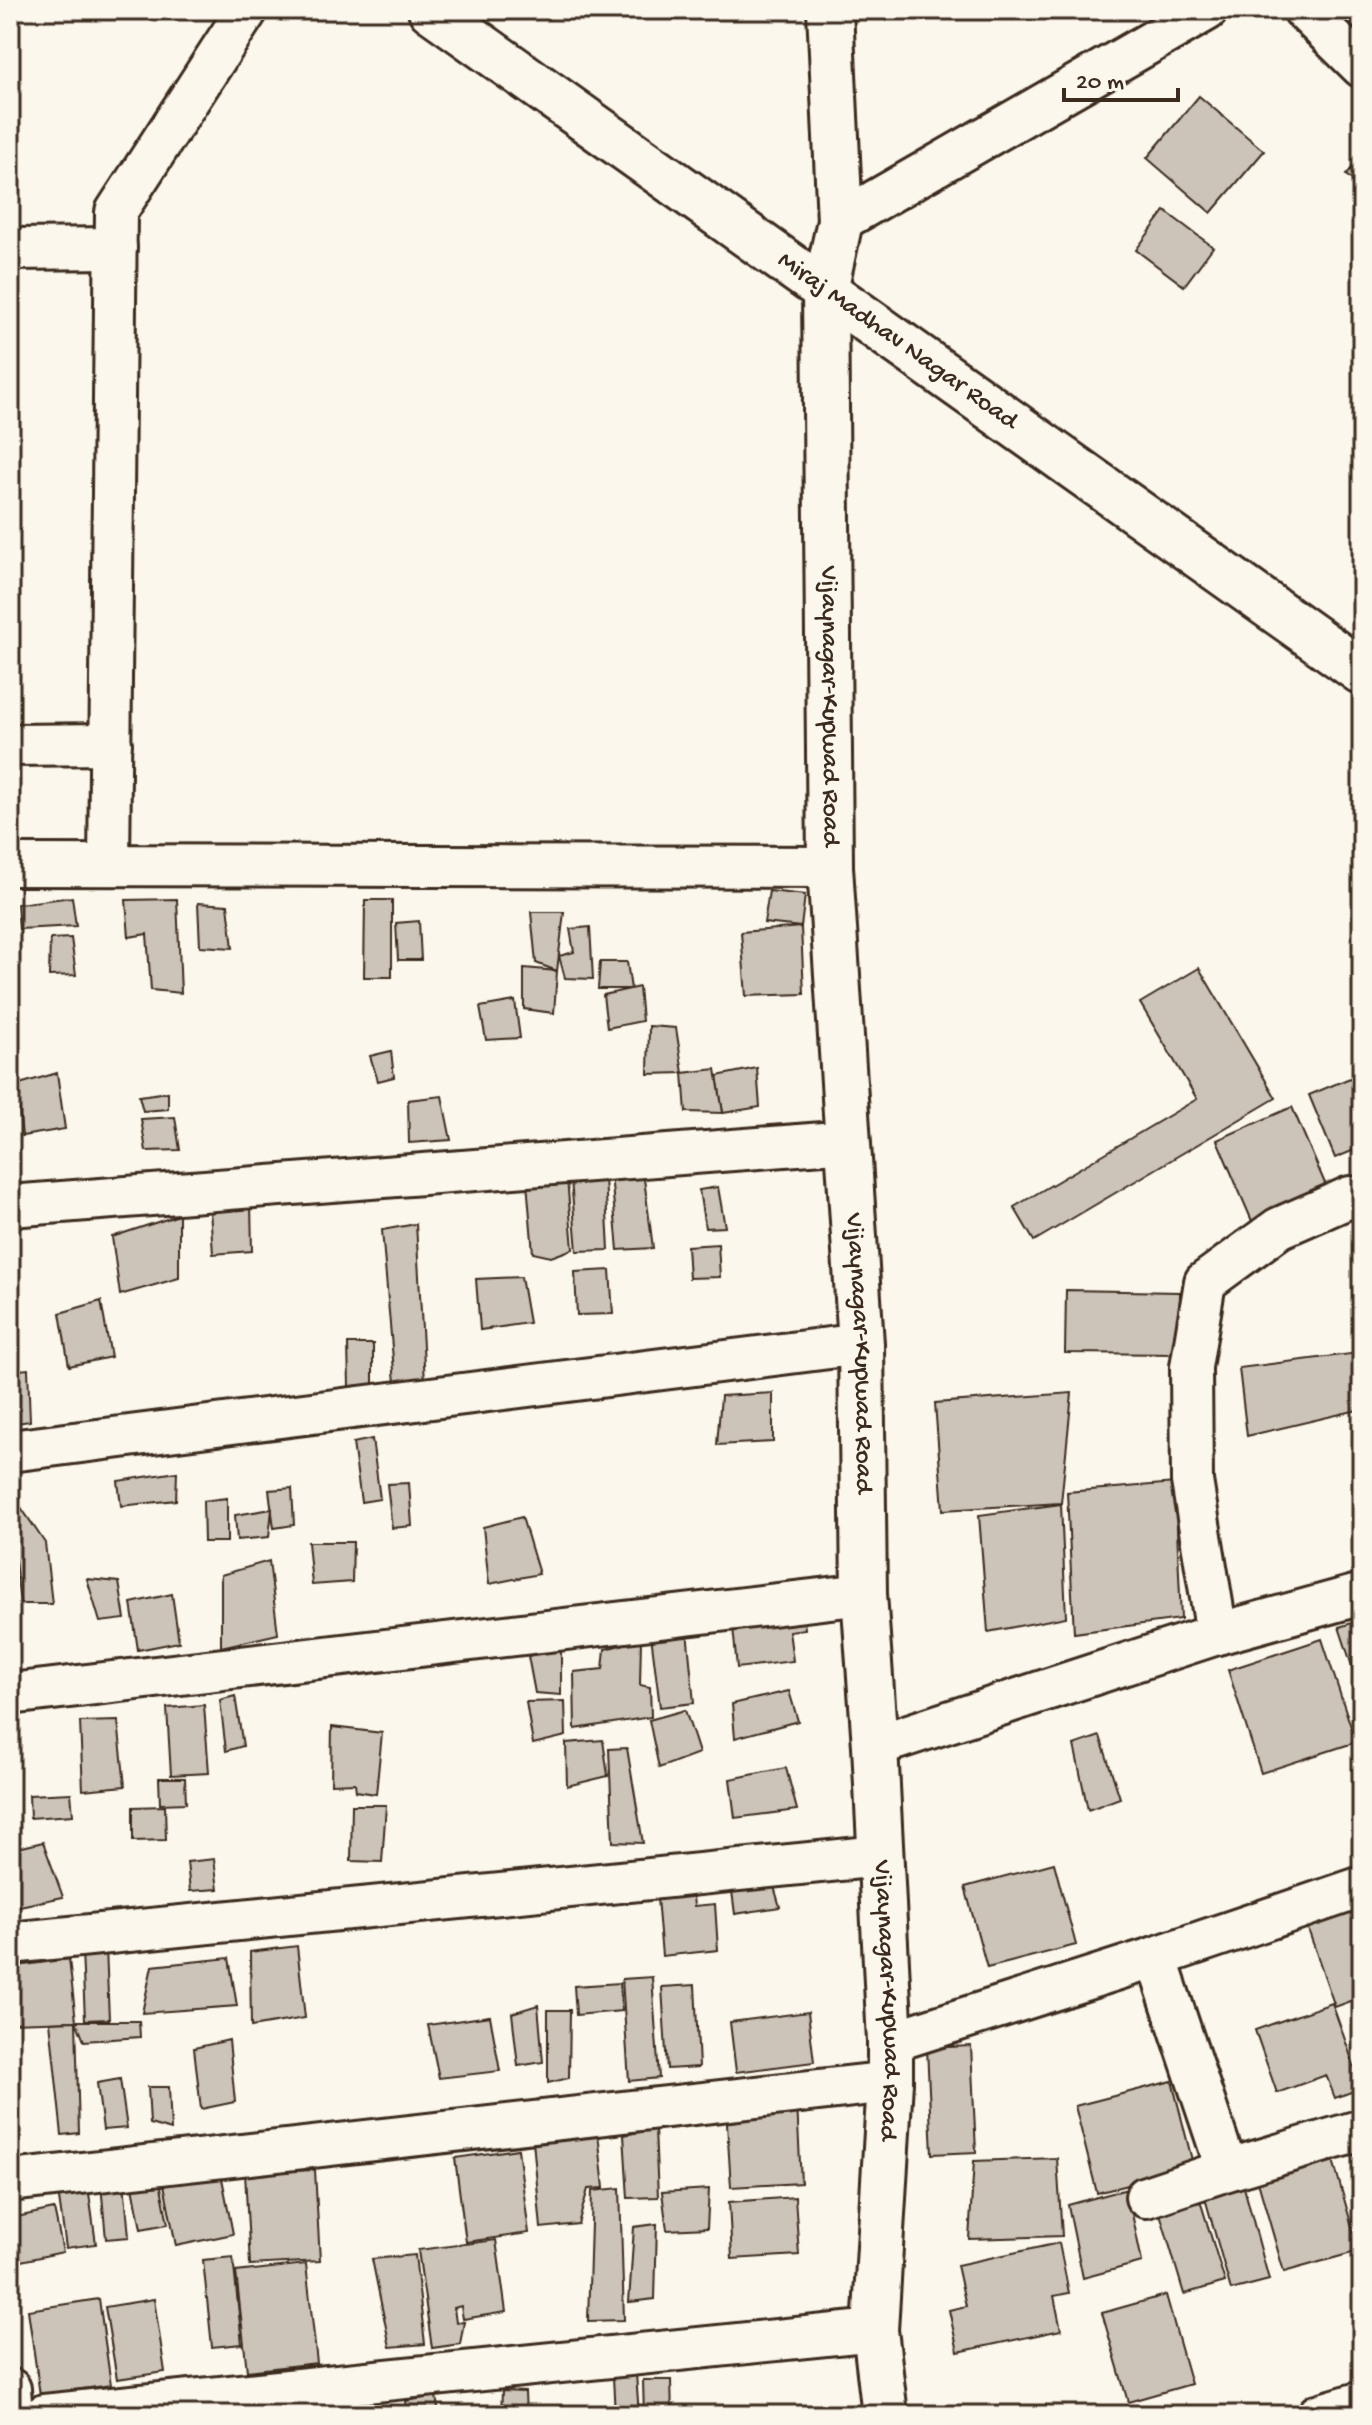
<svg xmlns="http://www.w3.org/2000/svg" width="1372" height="2425" font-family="'Gochi Hand',sans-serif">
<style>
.building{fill:#ccc4b9;stroke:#3b2a1e;stroke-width:2}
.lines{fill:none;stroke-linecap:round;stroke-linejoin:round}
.street-casing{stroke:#3b2a1e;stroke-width:46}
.secondary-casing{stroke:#3b2a1e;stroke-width:50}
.street{stroke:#fbf7ec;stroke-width:40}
.secondary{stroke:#fbf7ec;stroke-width:44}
.labels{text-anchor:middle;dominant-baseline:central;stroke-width:7;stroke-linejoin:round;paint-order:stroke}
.street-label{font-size:26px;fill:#3b2a1e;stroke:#fbf7ec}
</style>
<rect width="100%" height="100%" fill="#fbf7ec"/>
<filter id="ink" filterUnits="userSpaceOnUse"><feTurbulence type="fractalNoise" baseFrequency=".0125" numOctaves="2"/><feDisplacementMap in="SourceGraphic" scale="16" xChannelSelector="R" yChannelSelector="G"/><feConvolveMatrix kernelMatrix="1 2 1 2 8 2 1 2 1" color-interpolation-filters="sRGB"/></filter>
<g filter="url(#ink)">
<g class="building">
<path d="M1199,96l65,55 -53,62 -64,-55z"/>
<path d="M1362,156v32l-16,-13z"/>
<path d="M1165,211l48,36 -29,39 -48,-36z"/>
<path d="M769,891l36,4 -4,32 -37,-4z"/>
<path d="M72,897l4,29 -57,3 -2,-25z"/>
<path d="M177,899l4,94 -30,-3 -4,-56 -18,3 -3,-37z"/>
<path d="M365,900h27v77h-28z"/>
<path d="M198,903l30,2 5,43 -33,-2z"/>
<path d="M531,912h33l-7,59 -21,-8z"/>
<path d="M419,921l2,39h-23l-2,-37z"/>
<path d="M590,927l3,52 -28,-1 -6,-22 15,-4 -4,-23z"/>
<path d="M801,927l3,67 -58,2 -5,-64z"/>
<path d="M71,938l5,37 -27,1 1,-37z"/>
<path d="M600,962h27l4,27h-33z"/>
<path d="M524,968l33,3 -3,42 -30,-4z"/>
<path d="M1199,968l77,130 -242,143 -20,-34 183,-108 -57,-96z"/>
<path d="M639,987l3,34 -35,7 -4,-33z"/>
<path d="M515,1001l5,37 -34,2 -6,-33z"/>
<path d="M649,1026l27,2 7,45 -35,1z"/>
<path d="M391,1051l3,26 -16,4 -8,-25z"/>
<path d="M757,1068l3,39 -37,6 -6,-37z"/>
<path d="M716,1069l7,44 -37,-1 -3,-39z"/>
<path d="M57,1073l8,56 -43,7 -6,-51z"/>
<path d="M1362,1073v74l-27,11 -26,-63z"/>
<path d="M168,1092v17l-25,2 -4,-15z"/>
<path d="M442,1096l9,44 -42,3 -1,-43z"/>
<path d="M1292,1107l38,88 -75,33 -38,-88z"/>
<path d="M175,1117l5,33 -34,1 -5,-32z"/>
<path d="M643,1171l10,77 -35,2 -7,-76z"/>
<path d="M605,1177l4,73 -32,1 -6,-71z"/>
<path d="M567,1179l6,70 -22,8 -18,-4 -6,-71z"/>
<path d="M718,1187l7,40 -20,1 -6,-38z"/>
<path d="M251,1204l1,47 -39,3 -3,-45z"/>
<path d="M179,1215v63l-59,17 -8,-58z"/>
<path d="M416,1224l9,158 -30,1 -13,-153z"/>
<path d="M718,1244l2,33 -31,1 -2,-32z"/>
<path d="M610,1270l3,44 -36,1 -2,-43z"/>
<path d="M521,1277l8,46 -49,7 -4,-51z"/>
<path d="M1066,1290l114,2 -1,62 -114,-1z"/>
<path d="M101,1301l10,56 -42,9 -9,-53z"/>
<path d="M348,1344h25v41l-24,1z"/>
<path d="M1358,1353l4,56 -115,27 -8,-68z"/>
<path d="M28,1369l2,52 -20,3v-53z"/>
<path d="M773,1393v49l-56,3 4,-49z"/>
<path d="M1072,1393l-11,110 -118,7 -8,-107z"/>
<path d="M372,1439l8,60 -19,3 -8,-59z"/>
<path d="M177,1472l-1,28 -55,6 -3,-25z"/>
<path d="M409,1483l3,43 -20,2 -5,-44z"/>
<path d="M1175,1483l6,136 -107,14 -7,-141z"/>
<path d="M292,1488l2,37 -20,3 -5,-38z"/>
<path d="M10,1491l35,52 7,61h-32l-10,-88z"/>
<path d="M227,1498v44h-23l-1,-41z"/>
<path d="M1061,1504l5,113 -78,15 -9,-117z"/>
<path d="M272,1509l-3,28 -32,3 -2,-25z"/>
<path d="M522,1517l17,57 -50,10 -6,-57z"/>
<path d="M308,1542h45l-1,40 -40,3z"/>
<path d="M269,1561l9,73 -57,13v-72z"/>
<path d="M87,1579l32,3 6,37 -25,3z"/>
<path d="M172,1594l7,48 -41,8 -7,-47z"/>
<path d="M804,1619l1,10 -16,2 4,30 -56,7 -4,-41z"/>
<path d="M1362,1620v72l-1,1 -22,-66z"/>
<path d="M687,1630l7,73 -34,4 -9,-72z"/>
<path d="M1322,1639l34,103 -95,31 -33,-103z"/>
<path d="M641,1640l-1,45 10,2 1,30 -76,12 -1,-57 29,-3 2,-20z"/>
<path d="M561,1649v46l-26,-2 -7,-37z"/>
<path d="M789,1691l9,30 -63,17 -3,-34z"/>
<path d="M235,1696l8,50 -17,5 -6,-51z"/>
<path d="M565,1701l1,35 -33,8 -7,-42z"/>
<path d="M204,1705l5,68 -38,2 -4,-67z"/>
<path d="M685,1710l14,43 -40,15 -10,-48z"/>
<path d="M118,1721l7,65 -42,4 -3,-68z"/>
<path d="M332,1727l50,6 -6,61 -20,-3 -1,-8 -24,1z"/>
<path d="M1100,1736l20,62 -32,12 -14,-65z"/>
<path d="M603,1740l5,36 -41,10 -1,-43z"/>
<path d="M627,1748l16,95 -30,-1 -4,-93z"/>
<path d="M786,1768l11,42 -62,8 -5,-39z"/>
<path d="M159,1778h26l1,25 -26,1z"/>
<path d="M71,1793l2,22 -43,3 -1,-23z"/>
<path d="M352,1805h34l-4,57 -31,-1z"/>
<path d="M165,1806l1,34 -33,1v-34z"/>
<path d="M43,1842l20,55 -53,11v-58z"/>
<path d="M214,1859l4,30 -28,2 -3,-29z"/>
<path d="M1054,1863l22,82 -89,23 -22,-81z"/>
<path d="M770,1873l10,34 -45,7 -5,-38z"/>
<path d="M691,1878l3,28 21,-2 3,46 -56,6 -5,-58z"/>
<path d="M1359,1904l3,7v86l-27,10 -29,-84z"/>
<path d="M297,1946l8,72 -54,9 -1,-75z"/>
<path d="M106,1948l3,71 -24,1 -3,-70z"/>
<path d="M229,1958l8,48 -95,7 10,-47z"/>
<path d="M69,1959l7,62 -66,2v-56z"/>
<path d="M652,1977l7,101 -30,3 -7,-102z"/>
<path d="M620,1983l2,28 -46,4 -2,-29z"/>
<path d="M695,1985l4,82 -32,2 -5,-82z"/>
<path d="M1332,2003l30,85 -27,10 -9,-23 -49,18 -22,-63z"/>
<path d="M538,2005l5,57 -25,4 -6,-53z"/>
<path d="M548,2010h22l-1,68 -21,5z"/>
<path d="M808,2012l6,50 -78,10 -6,-50z"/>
<path d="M490,2016l10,55 -61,7 -11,-53z"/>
<path d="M76,2021l3,112 -17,2 -12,-113z"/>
<path d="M76,2021h63l1,16 -56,4z"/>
<path d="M229,2040l6,62 -34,7 -7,-61z"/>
<path d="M971,2046l5,106 -44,2 -5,-106z"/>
<path d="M120,2079l7,49 -24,2 -6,-47z"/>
<path d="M1172,2081l22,87 -97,25 -22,-87z"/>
<path d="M148,2087h21l2,43 -21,-6z"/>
<path d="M797,2103l4,80 -70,4 -5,-79z"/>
<path d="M597,2124l7,64 -16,1 -10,35 -37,4 -9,-98z"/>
<path d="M655,2129l3,68 -30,1 -4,-63z"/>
<path d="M518,2149l11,84 -63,9 -11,-84z"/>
<path d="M1331,2153l28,98 -75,21 -28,-97z"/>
<path d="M1057,2158l5,78 -93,3 5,-78z"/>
<path d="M220,2168l13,66 -57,12 -13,-67z"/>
<path d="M315,2170l5,91 -70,4 -5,-92z"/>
<path d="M159,2176l9,48 -27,5 -9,-48z"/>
<path d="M124,2182l5,55 -23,2 -5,-55z"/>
<path d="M88,2186l8,58 -30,4 -8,-57z"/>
<path d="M1244,2187l25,93 -38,10 -26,-92z"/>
<path d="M620,2188l4,132 -36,1 4,-130z"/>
<path d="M709,2189l-2,39 -40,2 -5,-38z"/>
<path d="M1127,2189l15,73 -59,16 -15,-73z"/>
<path d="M795,2197l4,58 -67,4 -3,-57z"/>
<path d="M1199,2197l26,85 -41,12 -25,-84z"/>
<path d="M54,2209l9,43 -42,9 -9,-43z"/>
<path d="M657,2224l-2,75 -26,3 5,-75z"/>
<path d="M496,2240l10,72 -43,7 -2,-13 -7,2 2,15 8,-1 -4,22 -28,4 -14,-98z"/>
<path d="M1059,2243l10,50 -15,3 7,34 -103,22 -9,-42 17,-4 -9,-41z"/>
<path d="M415,2255l10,89 -35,3 -18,-88z"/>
<path d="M233,2257l9,87 -30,3 -9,-87z"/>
<path d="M306,2264l11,99 -70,8 -11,-99z"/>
<path d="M1166,2295l25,89 -63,18 -26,-89z"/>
<path d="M99,2299l12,86 -71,10 -12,-85z"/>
<path d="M154,2299l11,73 -48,7 -12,-72z"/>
<path d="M636,2374l3,41h-24l-2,-38z"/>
<path d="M643,2380h28l1,35h-28z"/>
<path d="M502,2391l23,1 1,23h-25z"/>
<path d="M436,2396l3,19h-31l-2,-14z"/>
<path d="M305,2400l1,15h-49l-1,-10z"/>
</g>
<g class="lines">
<g class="street-casing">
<g id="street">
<path d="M1304,10l58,57"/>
<path d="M840,221l367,-211"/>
<path d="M10,249l106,-1"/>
<path d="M10,745l101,-1"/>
<path d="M10,865l820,2"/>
<path d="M109,865l7,-653 131,-202"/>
<path d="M10,1206l839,-65"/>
<path d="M10,1451l851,-107"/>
<path d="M1217,1634l-25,-153 -1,-114 14,-85 74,-54 71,-31 12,3"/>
<path d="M10,1694l854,-100"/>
<path d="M875,1746l342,-112 145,-40"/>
<path d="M10,1943l870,-87"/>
<path d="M1156,1957l206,-70"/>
<path d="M890,2042l266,-85 71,213 135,-40"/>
<path d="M10,2181l880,-99"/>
<path d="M1146,2197l81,-27"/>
<path d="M10,2389l2,26"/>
<path d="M44,2415l831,-85"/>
<path d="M1318,2415l44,-13"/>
</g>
</g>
<g class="secondary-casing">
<g id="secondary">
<path id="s1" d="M431,10l931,662"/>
<path id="s2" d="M830,10l10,211 -15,69 5,577 31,477 3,250 11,152 15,296v40l-15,248 10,85"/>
</g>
</g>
<use href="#street" class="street"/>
<use href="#secondary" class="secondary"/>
</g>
</g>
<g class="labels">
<g class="street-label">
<text stroke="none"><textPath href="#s1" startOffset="572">Miraj Madhav Nagar Road</textPath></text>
<text stroke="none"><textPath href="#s2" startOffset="698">Vijaynagar-Kupwad Road</textPath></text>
<text stroke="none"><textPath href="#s2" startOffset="1346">Vijaynagar-Kupwad Road</textPath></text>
<text stroke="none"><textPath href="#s2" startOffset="1994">Vijaynagar-Kupwad Road</textPath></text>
</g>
</g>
<rect width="1372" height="2425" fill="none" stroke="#fbf7ec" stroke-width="40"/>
<rect x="20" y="20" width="1332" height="2385" fill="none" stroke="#3b2a1e" stroke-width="3" filter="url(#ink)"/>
<path d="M1064 88v12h114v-12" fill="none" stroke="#3b2a1e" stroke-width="4"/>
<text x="1076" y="88" font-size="24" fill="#3b2a1e" stroke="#fbf7ec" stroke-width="6" paint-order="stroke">20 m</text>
</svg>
